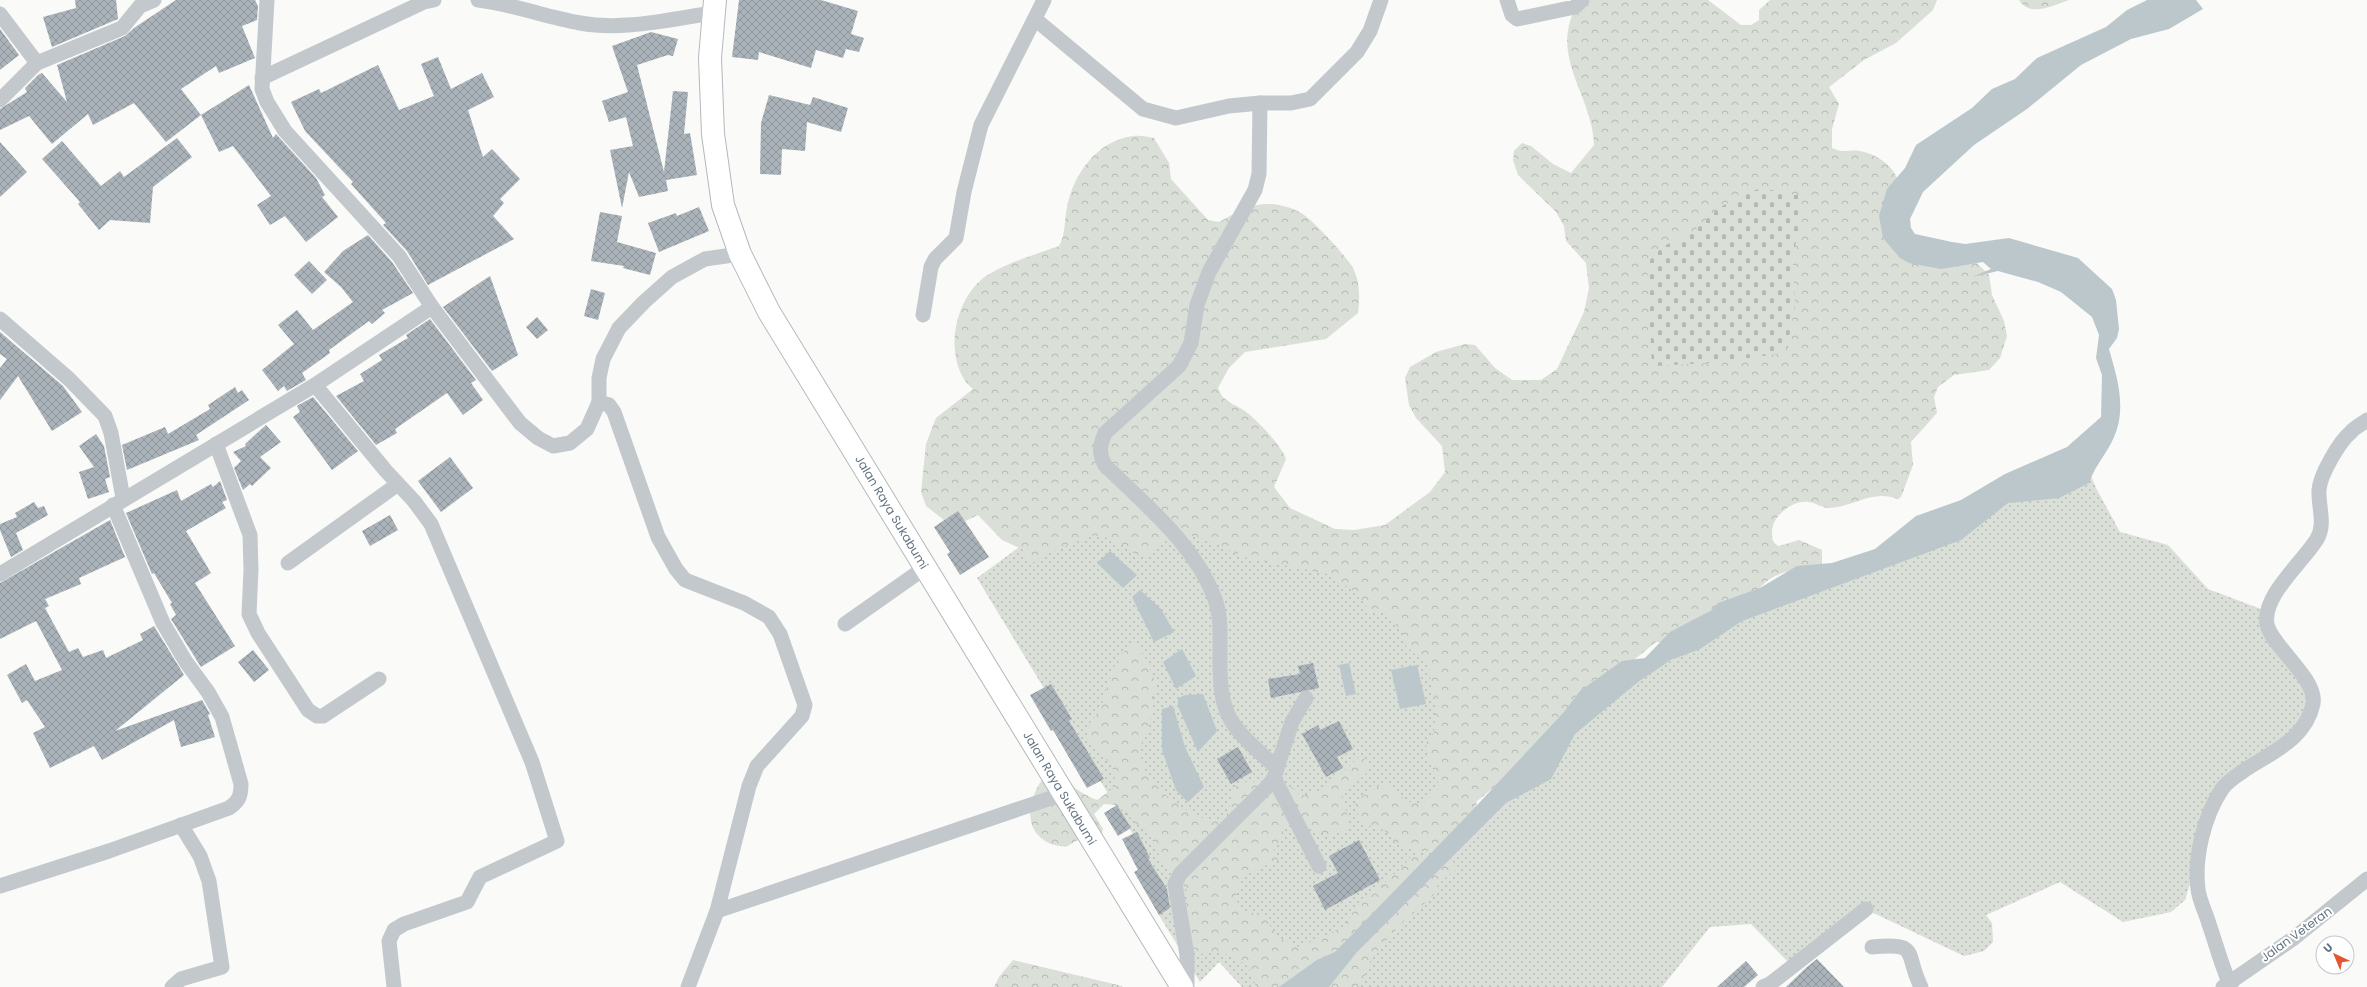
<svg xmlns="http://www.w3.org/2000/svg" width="2367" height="987" font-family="Poppins,sans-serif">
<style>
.grass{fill:url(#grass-dots)}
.forest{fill:url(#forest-crowns)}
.cemetery{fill:url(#cemetery-stones)}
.water{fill:#bbc7cb}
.building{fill:url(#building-cross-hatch)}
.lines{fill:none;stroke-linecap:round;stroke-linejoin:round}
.trunk-casing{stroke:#b4b9bd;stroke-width:24}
.minor{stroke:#c3c8cc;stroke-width:15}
.trunk{stroke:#fff;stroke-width:22}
.labels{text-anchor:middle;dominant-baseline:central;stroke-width:4;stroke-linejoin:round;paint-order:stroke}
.street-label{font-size:12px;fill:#657683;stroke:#fff}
</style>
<defs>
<pattern id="grass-dots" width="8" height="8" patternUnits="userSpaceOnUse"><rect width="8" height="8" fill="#dadfd7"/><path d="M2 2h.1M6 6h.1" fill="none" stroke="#b4b9b4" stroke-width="1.8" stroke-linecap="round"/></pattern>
<pattern id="forest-crowns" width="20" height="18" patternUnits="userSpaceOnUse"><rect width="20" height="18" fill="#dadfd7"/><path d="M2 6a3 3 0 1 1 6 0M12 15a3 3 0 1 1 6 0" fill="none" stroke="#b4b9b4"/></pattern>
<pattern id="cemetery-stones" width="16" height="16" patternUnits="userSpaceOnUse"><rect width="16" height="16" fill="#dadfd7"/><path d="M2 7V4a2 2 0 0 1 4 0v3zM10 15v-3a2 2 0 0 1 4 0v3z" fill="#b4b9b4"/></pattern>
<pattern id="building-cross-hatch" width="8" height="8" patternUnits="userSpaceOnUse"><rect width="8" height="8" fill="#aab3b9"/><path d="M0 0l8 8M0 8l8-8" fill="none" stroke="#8e969c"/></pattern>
</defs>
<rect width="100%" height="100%" fill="#fafaf8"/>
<g class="grass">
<path d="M2089,471l7,17 24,44 48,13 40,44 53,20 47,69 2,24 -6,18 -30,30 -54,35 -35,115 -14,12 -48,10 -63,-40 -74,33 6,8 1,19 -9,9 -20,5 -101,-48 -73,56 -39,-40 -41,3 -48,60h-323l17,-36 218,-218 63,-53 104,-60 266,-118z"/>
<path d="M1185,524l176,47 94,120 -13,134 -11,30 -137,132h-52l-23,-25 -19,20 -43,-70 9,-23 -189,-311 60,-44z"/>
</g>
<g class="forest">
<path d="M1580,0h128l33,25h10l8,-5v-10l11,-10h167l-4,10 -37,33 -32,17 -35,27 10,17 -7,25v19c13,6 16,1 28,3 16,3 31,13 37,27l-6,59 85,25 13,13 3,20 12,26 3,15 -7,22 -11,12 -35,5 -16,12 -4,10 3,16 -26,29 2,23 -12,32 -3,2c-27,-10 -43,8 -69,9 -6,0 -14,-5 -20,-6 -16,-3 -37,14 -37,30 0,7 0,11 7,14l20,-6 23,10v16c-21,3 -48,4 -62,22l-93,55 -11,-1c-63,49 -116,110 -179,159l-4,20 -29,30h-27l-20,-7 -13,-14 -14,-4 -9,-7 -6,-10 1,-9 28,-17 25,19 14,2 16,-16c0,-15 -25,-44 -5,-55l2,-32 -5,-15 -2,-19 -23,-21 -4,-14 -17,-21h-16l-12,-18 -30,-19 -83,-17 -34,-16 -28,-8 -15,3 -21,20h-7l-31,-18 -14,-3 -46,18 -13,9 -6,-1 -7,-12 -20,-9 -24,-25 -25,12 -27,-21 -5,-14 5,-48 10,-26 37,-29c-11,-8 -17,-25 -18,-38 -3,-28 10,-64 36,-78 21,-12 46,-19 68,-27 7,-12 5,-26 8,-39 7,-34 30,-66 66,-71 7,-1 15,1 21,2l15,25 2,16 37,41 11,2c15,-8 30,-18 47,-18 13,0 24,3 35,9 11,6 46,44 52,55 7,14 7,30 5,45l-32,26 -81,13 -16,16 -11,20c5,14 15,15 27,23 12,9 37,35 41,48l-12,28 16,21 45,21 19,1 31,-5 45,-33 15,-20 -3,-26 -26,-28 -7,-13 -4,-27 5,-11 26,-15 29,-8 10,1 20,23 17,12h29l16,-11 27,-57 5,-24 -3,-25 -20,-22 -2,-15 -8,-14 -38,-37 -5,-15 1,-9 8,-8 9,3 22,18 18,9 23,-28c-1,-52 -49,-90 -14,-145z"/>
<path d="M2019,0h50c-15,5 -39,18 -50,0z"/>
<path d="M1134,644l10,11 13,30c-5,12 -4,23 -7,36 -2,10 -9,22 -9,33 0,26 37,53 59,63 6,3 14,3 21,4l8,-10 3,-22c24,-18 37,3 60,-2 2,2 5,6 7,7 18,8 48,-26 60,-37h4l4,7v9l-25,22 8,30 -2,4 -19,7 -35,-13 -10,4 -2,12 -8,10 4,12c-22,9 -40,12 -42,39l9,11 19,5 12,20 23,11 46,-21 15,-26 22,-14 6,-7 -2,-4 9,-1 16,-17c16,-2 37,-4 47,10l-20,18 -6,12 -29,25 -31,35 -12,30h-103c-6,-6 -3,-15 -11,-22 -5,-4 -22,-13 -28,-13 -12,1 -16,4 -28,-1l-5,-27 2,-33 -7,-12 -18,-17 -14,-32 -9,-4 -22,-21 -13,-1 -10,10 9,15 -2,7h-17l-18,11c-6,-1 -15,-2 -21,-6 -24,-15 -15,-48 1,-66 22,5 31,17 51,25l19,-14 -4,-21 -21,-21 -5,-16c4,-6 10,-12 13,-18 12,-24 9,-51 35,-66z"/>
<path d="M1013,960l109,26 1,1h-129l5,-10z"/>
</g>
<path class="cemetery" d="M1760,188l42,8 -9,67 2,43 -9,47 -77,10 -57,3 -5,-103 15,-16 32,-16 24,-23z"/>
<g class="water">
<path d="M2147,0h49l7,9 -34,20 -38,10 -50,26 -54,44 -53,36 -51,47 -13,27 1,9 4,6 37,8 13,2 44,-6 69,20 34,31 4,11 3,29 -2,9 -8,11c8,28 18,59 5,88 -7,17 -18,26 -25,46l-30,15 -51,5 -47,37 -219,81 -42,28 -29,11 -33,22 -63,52 -24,45 -45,24 -149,149 -28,35h-50l38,-27 18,-8 131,-135 98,-105 16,-21 42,-30 23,-3 25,-26 42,-22 6,-7 42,-15 37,-22 35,-3 43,-14 41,-33 45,-16 44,-26 62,-27 34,-30 1,-42 -6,-17 3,-23 -7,-18 -31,-25 -23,-10 -40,-11 -26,6 19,-8 -8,-7 -42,7 -32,-6 -9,-5 -17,-20 -4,-22 8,-27 18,-21 11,-23 56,-37 20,-19 23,-10 22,-21 69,-31 21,-17z"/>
<path d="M1110,551l27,24 -14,13 -26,-25z"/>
<path d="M1140,590l21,19 13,23 -20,10 -22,-45z"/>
<path d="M1182,649l14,27 -20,13 -13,-27z"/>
<path d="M1349,663l7,31 -10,2 -7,-31z"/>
<path d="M1417,665l9,39 -26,5 -9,-39z"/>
<path d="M1203,694l14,37 -19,21 -20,-46v-8l8,-3z"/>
<path d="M1173,706l12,41 19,40 -16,15 -12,-12 -14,-40v-41z"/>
</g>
<g class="building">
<path d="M75,0h41l2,19 -66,28 -9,-30 33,-9z"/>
<path d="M176,0h79l3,6 -1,14 -15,6 13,32 -36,15 -3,-7 -35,23 20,26 -35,27 -32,-39 -41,22 -5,-11 -36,30 -23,-28 -29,14v-21l27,-17 -2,-4 13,-13 4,-2 25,29 -10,-37 68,-29 9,-8z"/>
<path d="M739,0h82l37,11 -7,23 13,4 -5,14 -13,-3 -3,9 -27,-8 -5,18 -52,-16 -1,8 -26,-3z"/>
<path d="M0,29l19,26 -19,15z"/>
<path d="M651,32l27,7 -5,17 -5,-1 -31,10 27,107 9,-81 15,1 -4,42 6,-1 7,42 -31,5 2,11 -29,6 -10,-25 -7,36 -12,-58 23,-4 -7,-29 -17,5 -7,-21 26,-9 -16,-46z"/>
<path d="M438,57l13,32 31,-16 12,24 -26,13 15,47 9,-8 28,30 -20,20 4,4 -11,13 21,23 -86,46 -21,-34 -24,-26 3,-2 -35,-39 2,-2 -48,-51 -14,-29 28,-13 2,4 57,-28 21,45 35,-14 -13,-32z"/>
<path d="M249,85l24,53 3,-4 40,44 9,17 -3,2 16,20 -32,25 -21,-26 -15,9 -13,-20 14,-9 -38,-50 -14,6 -18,-37z"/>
<path d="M769,95l41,10 3,-8 35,11 -7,24 -34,-10 -2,29 -23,-2 -1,26 -21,-1 1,-51z"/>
<path d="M177,138l15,19 -39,30 -3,36 -40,-3 -11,10 -21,-26 2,-2 -38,-43 20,-18 39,45 19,-15 4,6z"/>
<path d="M0,142l27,30 -27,25z"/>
<path d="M699,207l10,24 -50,21 -11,-29 28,-10 1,3z"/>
<path d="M600,212l22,4 -5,26 39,11 -6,22 -27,-7 1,-2 -33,-5z"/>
<path d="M368,235l24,27 21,31 -31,17 3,3 -13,11 -3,-3 -40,29 1,3 -28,20 4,7 -19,11 -3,-5 -6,5 -16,-21 32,-26 -16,-19 19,-15 16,20 40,-28 -12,-15 -17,-15 19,-21z"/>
<path d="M309,261l18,19 -15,14 -18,-19z"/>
<path d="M490,276l28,79 -26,16 -49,-64z"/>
<path d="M591,289l14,4 -7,27 -14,-4z"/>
<path d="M537,317l11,13 -11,9 -11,-12z"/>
<path d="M430,319l46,61 -5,3 12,17 -20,15 -16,-22 -52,36 2,4 -21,12 -40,-49 28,-15 -4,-7 22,-14 -3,-5 29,-17 -2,-3z"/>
<path d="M0,332l63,54 19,26 -30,19 -34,-55 -18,24v-32l7,-9 -7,-5z"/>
<path d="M235,387l3,6 4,-3 7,10 -53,35 3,5 -72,30 -5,-25 43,-18 3,7 42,-25 -2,-4z"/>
<path d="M313,397l45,54 -26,19 -39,-53 7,-5 -3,-6z"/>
<path d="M266,425l15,17 -21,15 11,11 -19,18 -2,-2 -7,6 -9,-22 7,-7 -8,-9 13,-6 -1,-2z"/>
<path d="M96,434l8,12 6,31 -5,2 4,13 -21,7 -9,-27 15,-5 -15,-21z"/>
<path d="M450,457l23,31 -32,24 -23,-31z"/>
<path d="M220,481l7,19 -5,2 4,6 -40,23 25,42 -16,10 40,63 -34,21 -30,-48 5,-4 -6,-11 2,-1 -18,-30 -2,1 -26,-61 51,-23 4,11 30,-17 2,3z"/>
<path d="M34,502l4,6 6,-2 4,9 -32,18 7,17 -12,7 -11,-27v-6l17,-7 -2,-4z"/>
<path d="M958,511l31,46 -29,18 -13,-21 3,-2 -16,-25z"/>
<path d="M390,515l8,15 -28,16 -8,-15z"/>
<path d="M110,520l15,37 -46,21 2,6 -36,15 4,7 -4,2 24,44 9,-4 5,9 20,-7 3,8 37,-18 -3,-6 14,-8 30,49 -69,56 87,-31 8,14 -2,1 7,22 -34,10 -7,-27 -72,40 -8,-14 -44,22 -17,-35 12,-6 -18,-27 -5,3 -15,-28 19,-11 9,17 27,-11 -26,-49 -36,18v-56z"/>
<path d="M253,650l16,20 -15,12 -16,-20z"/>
<path d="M1313,663l6,25 -48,10 -3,-19 32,-5 -2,-8z"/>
<path d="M1051,684l21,35 -3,2 35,58 -17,9 -34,-58 -2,1 -21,-36z"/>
<path d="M1339,721l14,28 -16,8 6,11 -17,9 -24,-43 16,-9 2,5z"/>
<path d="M1238,747l14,25 -21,12 -14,-25z"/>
<path d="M1117,805l14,23 -13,8 -14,-23z"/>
<path d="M1137,832l13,26 -2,1 19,30 3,19 -11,7 -25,-43 4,-2 -16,-31z"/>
<path d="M1359,840l21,40 -55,30 -12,-24 25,-13 -9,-17z"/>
<path d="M1817,959l27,28h-58l21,-20z"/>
<path d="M1746,961l12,14 -14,12h-27z"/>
</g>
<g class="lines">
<g class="trunk-casing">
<path id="trunk" d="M715,0l-5,58 3,76 10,71 17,49 29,58 413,675"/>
</g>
<g class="minor">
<path d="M267,0l-5,89 5,13 18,29 114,125 33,51 88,116 18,15 15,8 17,-3 17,-14 12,-27v-24l4,-19 16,-31 25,-26 28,-25 33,-18 35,-5"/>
<path d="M478,0c35,4 67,17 102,23 43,8 90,-4 134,-10"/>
<path d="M1507,0l5,15 5,4 58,-12 7,-7"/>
<path d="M0,14l37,49"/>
<path d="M1035,19l108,90 33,9 53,-12 31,-3h31l19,-4 47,-47 13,-21 11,-31"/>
<path d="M262,78l162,-76 10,-2"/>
<path d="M0,100l37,-37 85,-35 18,-22 14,-6"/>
<path d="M923,315l8,-48 4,-8 21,-21 8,-46 17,-67 63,-125"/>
<path d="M0,319l69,60 36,37 6,17 12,65"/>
<path d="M315,385l71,86 28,30 17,23 101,238 25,79 -77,36 -13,25 -63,22 -10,6 -5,11 5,46"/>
<path d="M599,402l10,3 5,7 44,125 18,32 9,11 59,23 25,14 11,17 25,71 -3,11 -45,50 -8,20 -32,125 -29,76"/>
<path d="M216,444l34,91 1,35 -2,44 9,19 50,77 9,6h6l56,-37"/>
<path d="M288,563l110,-79"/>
<path d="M0,574l315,-189 117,-78"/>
<path d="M845,624l81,-57"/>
<path d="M1277,768l15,-46 14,-24"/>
<path d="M1274,778l45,88"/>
<path d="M0,886l109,-35 120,-43c10,-7 12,-12 12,-24l-19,-67 -14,-25 -22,-30 -23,-39 -50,-118"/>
<path d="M717,911l346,-117"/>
<path d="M1872,947c49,-5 32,6 49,40"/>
<path d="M172,987l9,-8 41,-12 -13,-86 -9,-25 -19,-31"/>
<path d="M1187,987v-32l-12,-71 5,-10 87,-87 7,-9 3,-10c-49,-44 -58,-50 -57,-118 0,-18 1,-34 -5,-51 -20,-55 -70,-94 -110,-134 -7,-13 -5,-20 0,-32l74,-67 12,-23 6,-38 12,-33 46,-82 4,-16 1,-71"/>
<path d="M1763,987l7,-3 96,-75"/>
<path d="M2223,987l71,-49 73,-59"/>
<path d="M2231,987c-9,-20 -15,-43 -22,-63 -3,-11 -10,-24 -11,-35 -4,-32 6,-73 24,-100 4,-6 14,-13 20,-17 27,-19 63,-31 71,-68 5,-25 -42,-58 -46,-80 -5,-28 36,-62 50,-85 9,-15 1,-33 2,-49 1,-15 20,-48 32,-58 4,-5 11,-8 16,-12"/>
</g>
<use href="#trunk" class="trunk"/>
</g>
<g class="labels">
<g class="street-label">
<text transform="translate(892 512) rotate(59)">Jalan Raya Sukabumi</text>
<text transform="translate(1060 788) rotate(59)">Jalan Raya Sukabumi</text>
<text transform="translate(2296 934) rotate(-36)">Jalan Veteran</text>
</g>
</g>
<g transform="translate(2335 955) rotate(316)"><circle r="19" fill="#ffffff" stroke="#c1c8cd"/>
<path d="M0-3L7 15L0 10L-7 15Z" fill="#e4572e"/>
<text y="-6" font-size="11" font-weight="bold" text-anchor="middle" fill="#657683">U</text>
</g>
</svg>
